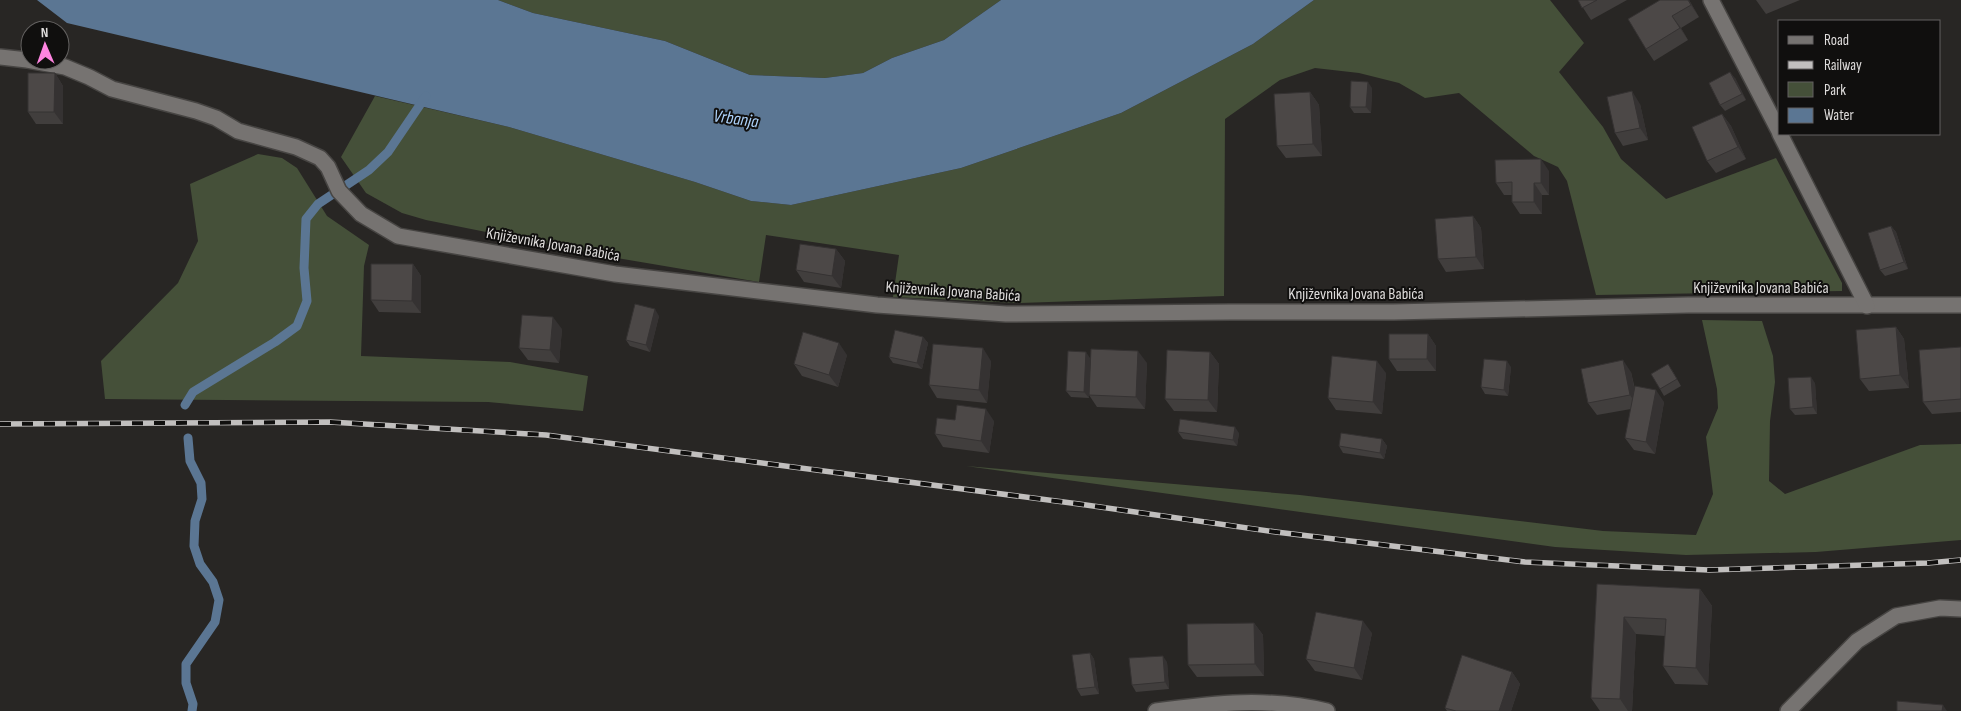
<svg xmlns="http://www.w3.org/2000/svg" width="1961" height="711" font-family="'Sofia Sans Condensed',sans-serif">
<style>
.green{fill:#455039}
.water{fill:#5b7693}
.lines{fill:none;stroke-linecap:round;stroke-linejoin:round}
.stream{stroke:#5b7693;stroke-width:9}
.minor-casing{stroke:#474543;stroke-width:18}
.minor{stroke:#767371;stroke-width:15}
.rail-casing{stroke:#c1bfbe;stroke-width:5.5}
.rail{stroke:#100f0e;stroke-width:4;stroke-dasharray:11;stroke-linecap:butt}
.wall{fill:#413e3d}
.shaded-wall{fill:#353232}
.building{fill:#4c4847;stroke:#353232}
.labels{text-anchor:middle;dominant-baseline:central;stroke-width:4;stroke-linejoin:round;paint-order:stroke}
.street-label{font-size:16px;fill:#dfdddc;stroke:#100f0e}
.water-label{font-size:18px;font-style:italic;fill:#add2fa;stroke:#100f0e}
</style>
<rect width="100%" height="100%" fill="#282624"/>
<g class="green">
<path d="M498,0h503l-57,40 -52,18 -29,15 -38,5 -75,-3 -85,-34 -132,-28z"/>
<path d="M1314,0h236l34,43 -25,29 44,55 18,32 45,40 110,-41 66,125v8l-246,4 -29,-114 -9,-14 -24,-11 -75,-63 -34,5 -26,-15 -40,-10 -44,-5 -35,12 -55,39 -1,177 -204,7 -127,-6 6,-42 -133,-20 -7,47 -142,-24 -191,-38 -24,-7 -36,-20 -25,-36 34,-61 134,31 186,55 56,19 40,4 170,-37 160,-55 132,-69z"/>
<path d="M258,154l24,4 15,10 30,48 42,29 -5,21 -3,90 149,6 78,14 -5,35 -95,-9 -383,-3 -4,-38 77,-78 20,-42 -8,-57z"/>
<path d="M1702,320l60,1 11,35 2,26 -5,39 -1,60 16,13 135,-49 41,-1v96l-145,12 -130,3 -131,-8 -589,-81 334,29 303,36 93,4 17,-41 -7,-57 12,-29 -1,-19z"/>
</g>
<path class="water" d="M37,0h461l35,13 132,28 85,34 75,3 38,-5 29,-15 52,-18 57,-40h313l-61,44 -132,69 -160,55 -170,37 -40,-4 -56,-19 -186,-55 -442,-104z"/>
<g class="lines">
<g class="stream">
<path d="M185,405l8,-13 82,-50 22,-16 10,-25 -3,-33 2,-49 12,-15 51,-34 19,-18 38,-56"/>
<path d="M188,438l2,23 11,22 1,16 -7,22 -1,25 6,18 13,18 6,18 -4,22 -29,42v19l7,21 -1,7"/>
</g>
<g class="minor-casing">
<g id="minor">
<path d="M1711,0l69,133"/>
<path d="M0,57l27,3 38,7 24,10 23,12 84,22 20,7 22,13 58,16 24,11 8,9 11,24 22,23 37,22 217,38 262,31 129,9 224,-2h164l294,-7h273"/>
<path d="M1780,134l87,172"/>
<path d="M1156,711c59,-8 112,-14 171,0"/>
<path d="M1788,711l69,-70 39,-25 44,-8 21,1"/>
</g>
</g>
<use href="#minor" class="minor"/>
<g class="rail-casing">
<path id="rail" d="M0,424l330,-2 216,13 533,69 197,28 249,30 184,8 219,-7 33,-3"/>
</g>
<use href="#rail" class="rail"/>
</g>
<g class="wall">
<path d="M1578,0h49l-36,20z"/>
<path d="M1689,0l10,17 -18,11 7,12 -34,21 -8,-12 -18,-30z"/>
<path d="M1756,0h44l-34,14z"/>
<path d="M55,73l8,13v38h-27l-8,-12z"/>
<path d="M1735,78l11,22 -21,11 -5,-6z"/>
<path d="M1372,88l-1,25h-17l-4,-6z"/>
<path d="M1310,92l9,13 3,51 -36,2 -9,-12z"/>
<path d="M1640,104l8,36 -25,6 -8,-13z"/>
<path d="M1722,114l9,12 15,33 -30,14 -9,-12z"/>
<path d="M1549,171v24h-7v19h-22l-8,-12v-7h-8l-8,-12z"/>
<path d="M1473,216l8,12 3,41 -38,3 -8,-13z"/>
<path d="M1891,226l5,6 12,37 -23,7 -5,-6z"/>
<path d="M836,249l9,12 -4,27 -37,-6 -8,-12z"/>
<path d="M413,264l8,12v37l-42,-1 -8,-12z"/>
<path d="M659,316l-9,36 -20,-6 -4,-6z"/>
<path d="M1896,327l8,12 5,49 -40,3 -9,-12z"/>
<path d="M562,329l-3,34 -31,-3 -9,-12z"/>
<path d="M1428,334l8,12v25h-39l-8,-12z"/>
<path d="M923,337l5,6 -6,26 -29,-6 -4,-6z"/>
<path d="M1961,347v65l-29,2 -9,-12z"/>
<path d="M1210,352l9,12 -2,48 -43,-1 -9,-12z"/>
<path d="M847,355l-9,32 -36,-11 -8,-12z"/>
<path d="M1090,358l-1,40 -18,-1 -5,-6z"/>
<path d="M991,361l-4,42 -50,-5 -8,-13z"/>
<path d="M1147,363l-2,46 -48,-2 -8,-12z"/>
<path d="M1511,367l-3,29 -23,-2 -4,-7z"/>
<path d="M1672,370l9,16 -17,10 -4,-7z"/>
<path d="M1631,372l4,17 29,13 -9,52 -21,-4 -9,-12 6,-29 -34,6 -9,-12z"/>
<path d="M1386,373l-4,41 -46,-4 -8,-12z"/>
<path d="M1815,383l2,31 -22,1 -5,-6z"/>
<path d="M955,420l39,1 -5,32 -46,-6 -8,-13z"/>
<path d="M1178,432l61,1 -2,13 -54,-7z"/>
<path d="M1382,439l5,7 -3,13 -41,-6 -4,-7z"/>
<path d="M1597,584l103,5 12,17 -4,79 -33,-1 -12,-18 2,-30 -29,-2 -4,77h-32l-9,-13z"/>
<path d="M1254,623l9,12 1,41 -67,1 -9,-12z"/>
<path d="M1372,633l-10,47 -47,-9 -9,-12z"/>
<path d="M1090,653l4,6 5,35 -18,2 -4,-7z"/>
<path d="M1167,662l2,27 -33,3 -4,-7z"/>
<path d="M1512,672l8,12 -9,27h-64l-2,-3z"/>
</g>
<g class="shaded-wall">
<path d="M1688,0h1l10,17 -8,-12z"/>
<path d="M1672,16l9,12 7,12z"/>
<path d="M1730,72l5,6 11,22 -4,-6z"/>
<path d="M55,73l8,13v38l-9,-12z"/>
<path d="M1368,82l4,6 -1,25 -5,-6z"/>
<path d="M1632,91l8,13 8,36 -8,-12z"/>
<path d="M1310,92l9,13 3,51 -9,-12z"/>
<path d="M1722,114l9,12 15,33 -8,-12z"/>
<path d="M1541,159l8,12v24l-8,-12z"/>
<path d="M1534,183l8,12v19l-8,-12z"/>
<path d="M1473,216l8,12 3,41 -8,-12z"/>
<path d="M1891,226l5,6 12,37 -4,-7z"/>
<path d="M836,249l9,12 -4,27 -9,-12z"/>
<path d="M413,264l8,12v37l-9,-12z"/>
<path d="M655,309l4,7 -9,36 -4,-7z"/>
<path d="M553,317l9,12 -3,34 -9,-13z"/>
<path d="M1896,327l8,12 5,49 -9,-13z"/>
<path d="M1428,334l8,12v25l-9,-12z"/>
<path d="M923,337l5,6 -6,26 -5,-6z"/>
<path d="M839,343l8,12 -9,32 -9,-12z"/>
<path d="M983,348l8,13 -4,42 -8,-13z"/>
<path d="M1138,351l9,12 -2,46 -9,-12z"/>
<path d="M1086,352l4,6 -1,40 -5,-6z"/>
<path d="M1210,352l9,12 -2,48 -9,-12z"/>
<path d="M1623,360l8,12 7,35 -8,-12z"/>
<path d="M1377,361l9,12 -4,41 -9,-12z"/>
<path d="M1507,361l4,6 -3,29 -4,-6z"/>
<path d="M1811,377l4,6 2,31 -4,-7z"/>
<path d="M1656,390l8,12 -9,52 -9,-12z"/>
<path d="M986,409l8,12 -5,32 -8,-12z"/>
<path d="M1235,427l4,6 -2,13 -4,-6z"/>
<path d="M1382,439l5,7 -3,13 -4,-6z"/>
<path d="M1700,589l12,17 -4,79 -12,-17z"/>
<path d="M1624,617l12,17 -4,77h-4l-8,-12z"/>
<path d="M1363,621l9,12 -10,47 -8,-12z"/>
<path d="M1254,623l9,12 1,41 -9,-12z"/>
<path d="M1090,653l4,6 5,35 -4,-7z"/>
<path d="M1163,656l4,6 2,27 -4,-7z"/>
<path d="M1512,672l8,12 -9,27h-12z"/>
<path d="M1943,705l4,6h-5z"/>
</g>
<g class="building">
<path d="M1578,0h19l-15,8z"/>
<path d="M1660,0h28l3,5 -19,11 8,12 -34,21 -18,-30z"/>
<path d="M1730,72l12,22 -22,11 -11,-22z"/>
<path d="M28,73h27l-1,39h-26z"/>
<path d="M1351,81l17,1 -2,25h-16z"/>
<path d="M1632,91l8,37 -25,5 -8,-36z"/>
<path d="M1310,92l3,52 -36,2 -3,-52z"/>
<path d="M1722,114l16,33 -31,14 -15,-34z"/>
<path d="M1541,159v24h-7v19h-22v-20l-16,1 -1,-23z"/>
<path d="M1473,216l3,41 -38,2 -3,-40z"/>
<path d="M1891,226l13,36 -24,8 -12,-37z"/>
<path d="M800,244l36,5 -4,27 -36,-6z"/>
<path d="M371,264h42l-1,37 -41,-1z"/>
<path d="M635,304l20,5 -9,36 -20,-5z"/>
<path d="M522,315l31,2 -3,33 -31,-2z"/>
<path d="M1896,327l4,48 -40,4 -4,-49z"/>
<path d="M895,330l28,7 -6,26 -28,-6z"/>
<path d="M803,332l36,11 -10,32 -35,-11z"/>
<path d="M1389,334h39l-1,25h-38z"/>
<path d="M933,344l50,4 -4,42 -50,-5z"/>
<path d="M1961,347v52l-38,3 -4,-52z"/>
<path d="M1091,349l47,2 -2,46 -47,-2z"/>
<path d="M1167,350l43,2 -2,48 -43,-1z"/>
<path d="M1068,351l18,1 -2,40 -18,-1z"/>
<path d="M1332,356l45,5 -4,41 -45,-4z"/>
<path d="M1484,359l23,2 -3,29 -23,-3z"/>
<path d="M1623,360l7,35 -42,8 -7,-34z"/>
<path d="M1668,364l9,15 -17,10 -9,-15z"/>
<path d="M1811,377l2,30 -23,2 -2,-31z"/>
<path d="M1635,386l21,4 -10,52 -21,-4z"/>
<path d="M957,405l29,4 -5,32 -46,-7 2,-16 18,2z"/>
<path d="M1180,419l55,8 -2,13 -55,-8z"/>
<path d="M1341,433l41,6 -2,14 -41,-7z"/>
<path d="M1597,584l103,5 -4,79 -33,-2 3,-47 -42,-2 -4,82 -29,-1z"/>
<path d="M1316,612l47,9 -9,47 -48,-9z"/>
<path d="M1254,623l1,41 -67,1 -1,-41z"/>
<path d="M1090,653l5,34 -18,2 -5,-34z"/>
<path d="M1462,655l50,17 -13,39h-43l-11,-3z"/>
<path d="M1163,656l2,26 -33,3 -3,-27z"/>
<path d="M1897,701l46,4 -1,6h-45z"/>
</g>
<g class="labels">
<g class="street-label">
<text transform="translate(553 245) rotate(10)">Književnika Jovana Babića</text>
<text x="1761" y="288">Književnika Jovana Babića</text>
<text transform="translate(953 292) rotate(4)">Književnika Jovana Babića</text>
<text x="1356" y="294">Književnika Jovana Babića</text>
</g>
<g class="water-label">
<text transform="translate(736 119) rotate(8)">Vrbanja</text>
</g>
</g>
<rect x="1778" y="20" width="162" height="115" fill="#100f0e" stroke="#636160"/>
<rect x="1788" y="36" width="25" height="8" fill="#767371" stroke="#636160"/>
<text x="1824" y="45" font-size="15" fill="#dfdddc">Road</text>
<rect x="1788" y="61" width="25" height="8" fill="#c1bfbe" stroke="#636160"/>
<text x="1824" y="70" font-size="15" fill="#dfdddc">Railway</text>
<rect x="1788" y="82" width="25" height="15" fill="#455039" stroke="#636160"/>
<text x="1824" y="95" font-size="15" fill="#dfdddc">Park</text>
<rect x="1788" y="108" width="25" height="15" fill="#5b7693" stroke="#636160"/>
<text x="1824" y="120" font-size="15" fill="#dfdddc">Water</text>
<g transform="translate(45 45) rotate(358)"><circle r="24" fill="#100f0e" stroke="#636160"/>
<path d="M0-4L9 19L0 12L-9 19Z" fill="#fe85e0"/>
<text y="-8" font-size="14" font-weight="bold" text-anchor="middle" fill="#dfdddc">N</text>
</g>
</svg>
